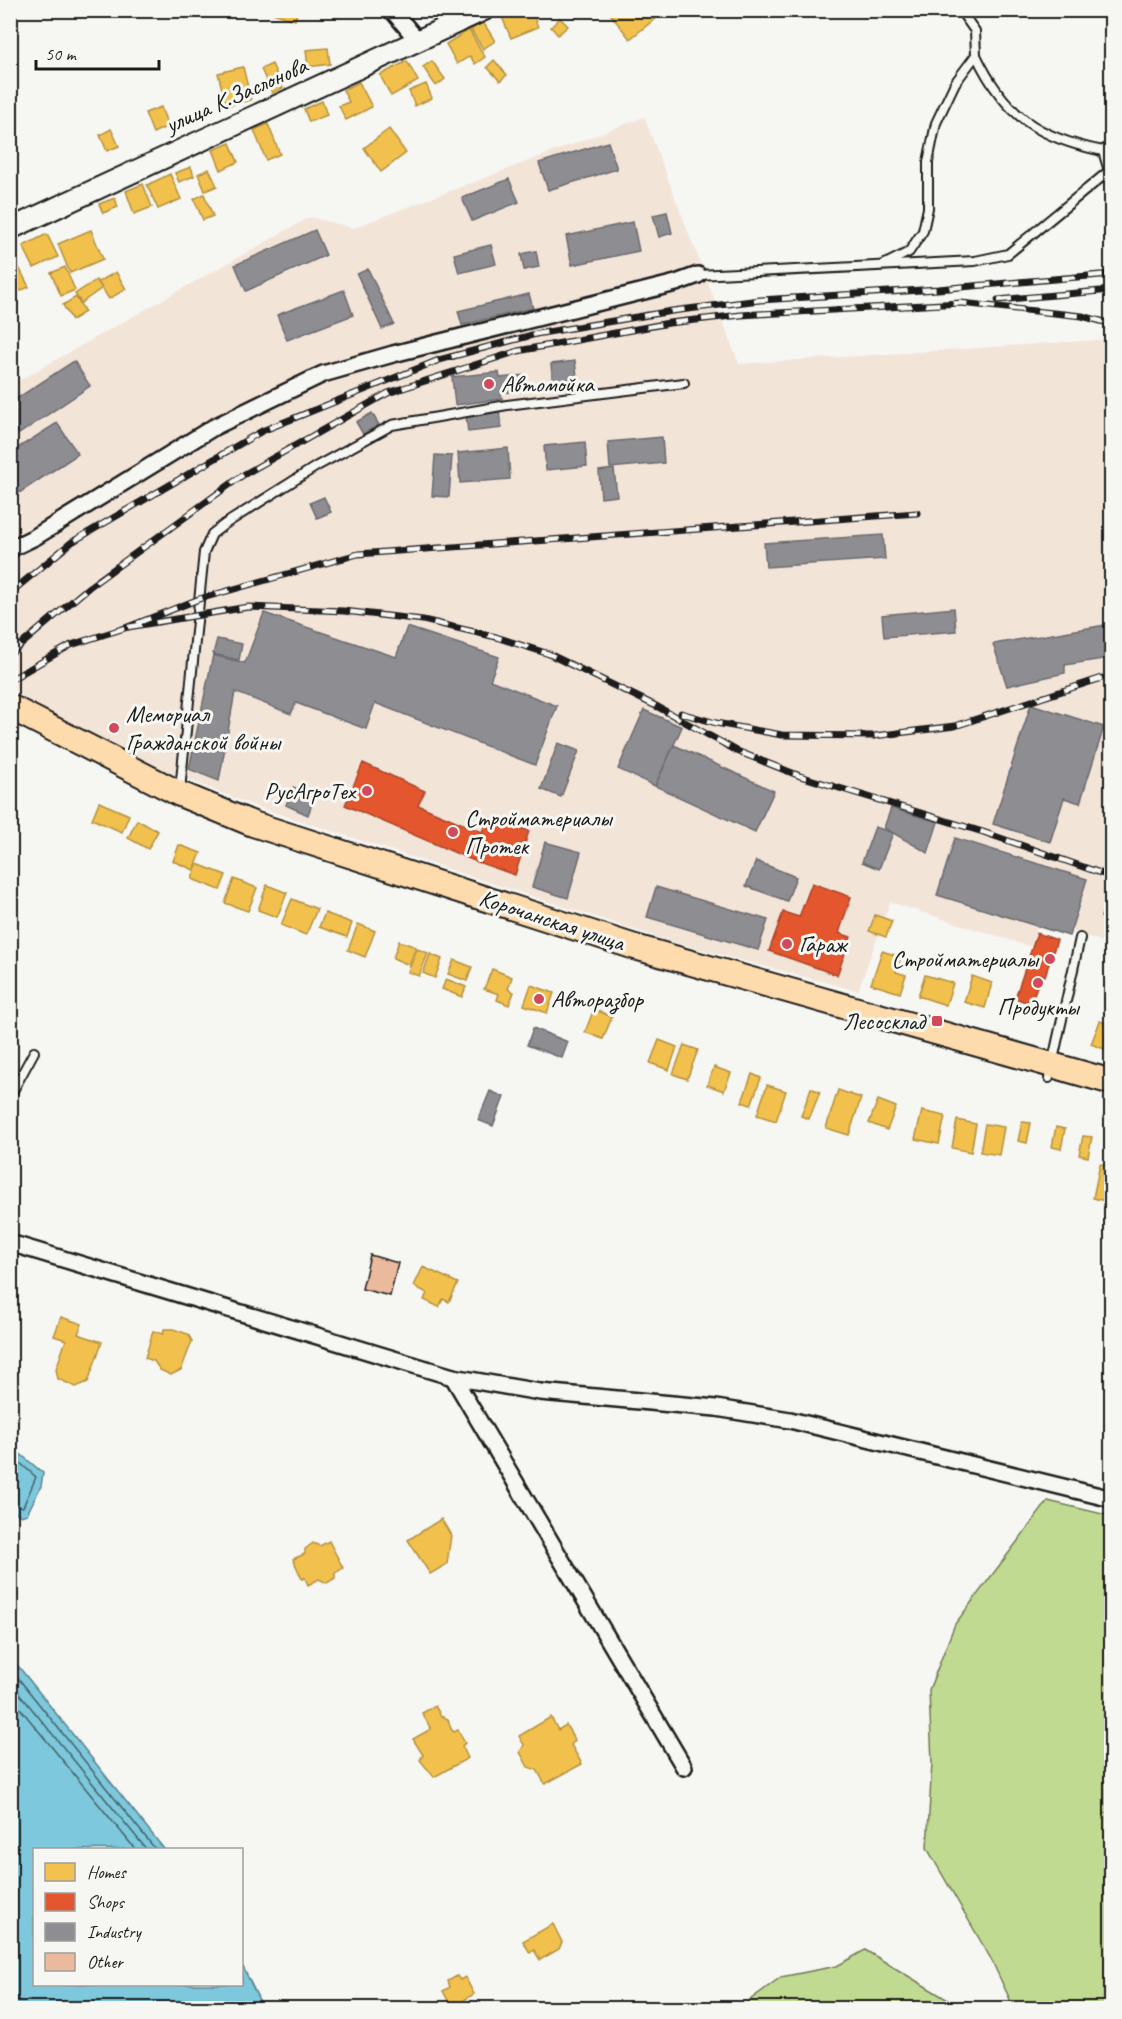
<svg xmlns="http://www.w3.org/2000/svg" width="1122" height="2019" font-family="Caveat,sans-serif">
<style>
.built{fill:#f3e4d8}
.green{fill:#c1da91;stroke:#6e7b56;stroke-width:1.5}
.water{fill:#7dc8dc;stroke:#56838f;stroke-width:1.5}
.homes{fill:#f2c14e;stroke:#b2903f;stroke-width:1.5}
.shops{fill:#e4572e;stroke:#a84529;stroke-width:1.5}
.industry{fill:#8d8d92;stroke:#6b6b6f;stroke-width:1.5}
.lines{fill:none;stroke-linecap:round;stroke-linejoin:round}
.shore{stroke:#436169;stroke-width:1.5}
.building{fill:#ebba9c;stroke:#1c1c1c;stroke-width:1.5}
.service-casing{stroke:#1c1c1c;stroke-width:12}
.minor-casing{stroke:#1c1c1c;stroke-width:20}
.tertiary-casing{stroke:#1c1c1c;stroke-width:24}
.primary-casing{stroke:#1c1c1c;stroke-width:28}
.service{stroke:#f6f6f2;stroke-width:8}
.minor{stroke:#f6f6f2;stroke-width:15}
.tertiary{stroke:#f6f6f2;stroke-width:20}
.primary{stroke:#fedbac;stroke-width:24}
.rail-casing{stroke:#1c1c1c;stroke-width:7}
.rail{stroke:#f6f6f2;stroke-width:4.5;stroke-dasharray:14;stroke-linecap:butt}
.poi-dot{fill:#d1495b;stroke:#f6f6f2;stroke-width:2}
.labels{text-anchor:middle;dominant-baseline:central;stroke-width:6;stroke-linejoin:round;paint-order:stroke}
.street-label{font-size:24px;fill:#1c1c1c;stroke:#f6f6f2}
.poi-label{font-size:24px;fill:#1c1c1c;stroke:#f6f6f2;text-anchor:start}
</style>
<rect width="100%" height="100%" fill="#f6f6f2"/>
<filter id="ink" filterUnits="userSpaceOnUse"><feTurbulence type="fractalNoise" baseFrequency=".0167" numOctaves="2"/><feDisplacementMap in="SourceGraphic" scale="12" xChannelSelector="R" yChannelSelector="G"/><feConvolveMatrix kernelMatrix="1 2 1 2 8 2 1 2 1" color-interpolation-filters="sRGB"/></filter>
<g filter="url(#ink)">
<path class="built" d="M644,117l95,247 372,-25v606l-72,-25 -8,27 -141,-45 -32,89 -186,-49 -420,-137 -135,-53 -106,-62v-305l299,-168 43,11z"/>
<g class="green">
<path d="M1048,1501l63,15v492h-97l-23,-49 -64,-111 5,-85 -3,-73 26,-66z"/>
<path d="M865,1950l93,56v2h-219l42,-31 56,-11z"/>
</g>
<g class="water">
<path d="M11,1446l32,27 -2,13 -14,28 -6,2 -10,-7z"/>
<path d="M11,1657l153,192 -130,1v134h208v-19l21,43h-252z"/>
</g>
<g class="homes">
<path d="M274,10h24l-3,10 -22,-7z"/>
<path d="M513,10h18l7,17 -27,11 -10,-23z"/>
<path d="M607,10h59l-36,29z"/>
<path d="M560,18l8,8 -10,9 -7,-8z"/>
<path d="M483,22l12,19 -12,8 -12,-19z"/>
<path d="M469,30l16,27 -10,7 -5,-8 -13,8 -11,-20z"/>
<path d="M328,48l2,16 -22,3 -2,-17z"/>
<path d="M494,60l13,15 -7,6 -13,-14z"/>
<path d="M407,61l11,20 -27,15 -11,-21z"/>
<path d="M432,61l13,18 -9,7 -13,-19z"/>
<path d="M272,64l11,24 -11,5 -11,-24z"/>
<path d="M243,67l8,33 -25,6 -8,-33z"/>
<path d="M359,82l13,25 -26,13 -7,-14 10,-4 -6,-12z"/>
<path d="M426,84l6,14 -17,8 -6,-15z"/>
<path d="M322,101l5,14 -18,7 -5,-13z"/>
<path d="M161,107l7,19 -15,7 -8,-20z"/>
<path d="M268,124l12,30 -14,6 -12,-30z"/>
<path d="M111,129l8,17 -12,5 -7,-16z"/>
<path d="M389,129l17,24 -25,19 -17,-24z"/>
<path d="M230,143l8,19 -17,8 -8,-20z"/>
<path d="M191,167l3,9 -15,6 -4,-9z"/>
<path d="M209,169l8,17 -12,5 -7,-17z"/>
<path d="M170,174l11,25 -23,10 -11,-24z"/>
<path d="M143,184l9,23 -18,7 -8,-23z"/>
<path d="M204,194l9,22 -10,4 -9,-21z"/>
<path d="M115,198l3,9 -15,6 -4,-9z"/>
<path d="M91,230l12,29 -33,14 -12,-29z"/>
<path d="M47,234l11,23 -24,11 -11,-22z"/>
<path d="M10,250l19,37 -18,8h-1z"/>
<path d="M65,267l10,23 -14,6 -10,-23z"/>
<path d="M116,272l10,17 -17,10 -11,-17z"/>
<path d="M96,280l6,8 -21,15 -6,-9z"/>
<path d="M76,297l9,15 -13,8 -9,-15z"/>
<path d="M99,802l30,13 -7,17 -30,-13z"/>
<path d="M137,820l21,11 -10,18 -20,-11z"/>
<path d="M179,845l22,8 -7,17 -21,-9z"/>
<path d="M197,864l29,11 -6,15 -28,-11z"/>
<path d="M234,879l23,9 -9,23 -23,-8z"/>
<path d="M267,885l20,8 -10,24 -19,-7z"/>
<path d="M292,899l25,10 -11,26 -25,-10z"/>
<path d="M325,913l27,10 -5,14 -28,-10z"/>
<path d="M875,915l17,6 -6,16 -17,-6z"/>
<path d="M358,924l17,7 -10,26 -17,-7z"/>
<path d="M399,941l17,6 -7,18 -16,-7z"/>
<path d="M417,949l11,4 -9,23 -11,-4z"/>
<path d="M882,951l19,6 -5,15 10,3 -6,18 -29,-9z"/>
<path d="M430,954l12,5 -7,19 -12,-5z"/>
<path d="M454,960l18,7 -5,14 -19,-7z"/>
<path d="M492,969l20,8 -4,12 6,3 -5,13 -12,-5 2,-6 -15,-5z"/>
<path d="M925,975l28,8 -7,22 -28,-9z"/>
<path d="M972,976l20,7 -7,25 -21,-6z"/>
<path d="M446,979l20,8 -4,10 -20,-8z"/>
<path d="M531,985l23,8 -7,20 -23,-8z"/>
<path d="M594,1009l18,8 -9,22 -18,-7z"/>
<path d="M1100,1021l12,4v27l-21,-8z"/>
<path d="M659,1040l18,7 -8,23 -19,-7z"/>
<path d="M684,1045l14,5 -11,29 -14,-5z"/>
<path d="M714,1067l17,6 -7,18 -17,-6z"/>
<path d="M752,1074l9,4 -10,27 -9,-3z"/>
<path d="M767,1085l19,6 -10,30 -19,-6z"/>
<path d="M811,1088l9,4 -11,27 -8,-3z"/>
<path d="M838,1090l23,8 -12,37 -23,-7z"/>
<path d="M878,1100l18,7 -9,23 -18,-7z"/>
<path d="M922,1111l23,5 -6,28 -24,-5z"/>
<path d="M957,1120l19,4 -5,28 -19,-4z"/>
<path d="M1022,1122l9,1 -4,20 -9,-2z"/>
<path d="M985,1124l19,3 -5,28 -19,-3z"/>
<path d="M1056,1127l9,2 -4,20 -9,-2z"/>
<path d="M1083,1136l9,1 -4,20 -9,-2z"/>
<path d="M1100,1164l12,2 -3,36 -16,-4z"/>
<path d="M423,1267l35,16 -9,19 -6,-3 -4,8 -15,-7 3,-7 -13,-7z"/>
<path d="M61,1317l21,7 -4,10 24,8 -14,40 -12,5 -18,-8 -2,-10 10,-29 -12,-4z"/>
<path d="M164,1329h9l15,5 4,7 -11,29 -10,5 -11,-5 -6,-9 -9,-3 8,-27 10,3z"/>
<path d="M441,1519l10,16 -4,29 -17,10 -22,-34z"/>
<path d="M329,1541l14,27 -8,5v5l-8,5 -8,-4 -11,6 -3,-7 -3,1 -9,-20 12,-5v-5l8,-6 7,3z"/>
<path d="M435,1706l6,10 7,3 3,10 3,3 4,-2 7,13 -3,3 6,12 -34,19 -14,-17 3,-5 -10,-16 18,-10 -9,-16z"/>
<path d="M551,1717l7,13 8,-5 9,15 -4,5 11,19 -37,20 -8,-14 -9,-3 -8,-15 4,-7 -5,-9z"/>
<path d="M553,1924l9,18 -3,7 -19,11 -6,-10 -4,3 -7,-12z"/>
<path d="M457,1976l3,4 5,-3 9,17 -13,8 3,5 -12,1 -9,-17 7,-4 -2,-6z"/>
</g>
<g class="shops">
<path d="M363,763l62,28 -7,14 64,27 6,-15 41,14 -14,44 -43,-15 -127,-55z"/>
<path d="M812,883l39,14 -12,36 12,4 -14,38 -68,-24 14,-39 16,5z"/>
<path d="M1037,933l20,7 -12,36 -4,-2 -10,30 -16,-6z"/>
</g>
<g class="industry">
<path d="M608,142l9,27 -69,21 -9,-27z"/>
<path d="M509,179l10,23 -47,19 -10,-23z"/>
<path d="M667,212l5,21 -13,4 -6,-22z"/>
<path d="M633,222l6,29 -67,14 -6,-29z"/>
<path d="M315,230l11,25 -80,36 -11,-26z"/>
<path d="M491,245l5,19 -37,9 -5,-19z"/>
<path d="M536,251l3,16 -15,3 -3,-16z"/>
<path d="M368,269l26,55 -12,5 -25,-55z"/>
<path d="M344,290l9,25 -66,25 -10,-25z"/>
<path d="M529,294l4,14 -71,17 -4,-14z"/>
<path d="M74,361l16,25 -71,48 -9,-13v-18z"/>
<path d="M575,361l3,22 -25,3 -2,-22z"/>
<path d="M499,372l1,6 25,-3 2,15 -26,3 1,6 -47,6 -3,-28z"/>
<path d="M499,411l3,17 -34,4 -2,-16z"/>
<path d="M372,413l7,12 -16,9 -7,-12z"/>
<path d="M57,423l21,31 -68,45v-46z"/>
<path d="M662,437l2,26 -54,5 -2,-26z"/>
<path d="M585,442l2,24 -41,4 -2,-24z"/>
<path d="M508,448l2,31 -50,4 -2,-30z"/>
<path d="M435,455l17,1 -3,41 -17,-1z"/>
<path d="M614,469l3,27 -16,2 -2,-27z"/>
<path d="M324,497l7,15 -14,6 -7,-15z"/>
<path d="M883,535l2,24 -119,8 -2,-24z"/>
<path d="M954,608l2,23 -72,6 -2,-22z"/>
<path d="M264,613l132,44 11,-30 92,30 -9,23 67,26 -22,59 -160,-62 -9,26 -70,-26 -5,11 -56,-22 -16,89 -30,-12 24,-114 32,8z"/>
<path d="M1112,624v46l-3,-12 -44,7v8l-58,13 -14,-42z"/>
<path d="M217,639l25,5 -3,16 -26,-6z"/>
<path d="M1031,704l73,23 -24,76 -16,-5 -14,44 -57,-18z"/>
<path d="M644,710l38,17 -27,59 -37,-17z"/>
<path d="M558,743l21,8 -18,46 -20,-8z"/>
<path d="M674,745l100,46 -19,41 -100,-46z"/>
<path d="M293,787l22,9 -7,19 -22,-10z"/>
<path d="M891,808l47,14 -10,31 -44,-25z"/>
<path d="M875,827l18,6 -14,36 -17,-7z"/>
<path d="M955,838l132,41 -18,57 -132,-41z"/>
<path d="M545,842l36,10 -13,46 -36,-11z"/>
<path d="M756,861l40,16 -9,24 -41,-15z"/>
<path d="M656,887l112,33 -10,30 -111,-33z"/>
<path d="M1108,898l4,1v22l-11,-4z"/>
<path d="M533,1028l35,14 -6,16 -35,-13z"/>
<path d="M490,1091l14,6 -11,29 -15,-6z"/>
</g>
<g class="lines">
<g class="shore">
<path d="M10,1454l26,23 -13,30 -13,-3"/>
<path d="M10,1668l146,182"/>
<path d="M10,1682l137,168"/>
<path d="M10,1696l126,154"/>
</g>
</g>
<path class="building" d="M370,1255l28,8 -8,33 -28,-7z"/>
<g class="lines">
<g class="service-casing">
<g id="service">
<path d="M976,55c29,61 62,83 127,96"/>
<path d="M1109,171l-6,-20 9,-8"/>
<path d="M885,264l24,-12 14,-21 5,-23v-46l8,-39 19,-40 21,-28 -1,-24 -15,-21"/>
<path d="M698,275l277,-14 33,-7 101,-83 3,3"/>
<path d="M180,790l24,-238 8,-18 13,-10 92,-58 75,-41 115,-20 177,-22"/>
<path d="M1049,1078l31,-140"/>
<path d="M10,1096l24,-44"/>
</g>
</g>
<g class="minor-casing">
<g id="minor">
<path d="M392,10l26,31"/>
<path d="M10,549l25,-12 179,-110 109,-53 70,-20 283,-71 22,-8"/>
<path d="M10,1243l443,134 87,15 176,16 74,12 322,79"/>
<path d="M453,1377l231,390"/>
</g>
</g>
<g class="tertiary-casing">
<path id="tertiary" d="M10,229l474,-219"/>
</g>
<g class="primary-casing">
<path id="primary" d="M10,707l170,87 73,30 382,123 477,135"/>
</g>
<use href="#service" class="service"/>
<use href="#minor" class="minor"/>
<use href="#tertiary" class="tertiary"/>
<use href="#primary" class="primary"/>
<g class="rail-casing">
<g id="rail">
<path d="M998,300l114,-10"/>
<path d="M10,593l62,-51 190,-111 177,-71 97,-26 136,-23 88,-11 178,-11 174,-15"/>
<path d="M128,627l120,-20 96,4 79,9 73,17 53,17 109,53 79,44 63,25 183,56 129,45"/>
<path d="M10,654l79,-67 154,-112 145,-82 130,-42 151,-28 72,-8 220,-12 121,13 30,8"/>
<path d="M10,680l61,-35 57,-18 71,-28 159,-45 559,-41"/>
<path d="M681,713l35,10 66,12 92,1 81,-10 147,-48"/>
</g>
</g>
<use href="#rail" class="rail"/>
</g>
</g>
<g class="poi-dot">
<circle cx="489" cy="384" r="6"/>
<circle cx="114" cy="728" r="6"/>
<circle cx="367" cy="791" r="6"/>
<circle cx="453" cy="832" r="6"/>
<circle cx="787" cy="944" r="6"/>
<circle cx="1050" cy="959" r="6"/>
<circle cx="1038" cy="983" r="6"/>
<circle cx="539" cy="999" r="6"/>
<rect x="931" y="1015" width="12" height="12" rx="3"/>
</g>
<g class="labels">
<g class="street-label">
<text transform="translate(236 95) rotate(-24)">улица К.Заслонова</text>
<text transform="translate(552 920) rotate(18)">Корочанская улица</text>
</g>
<g class="poi-label">
<text x="501" y="384">Автомойка</text>
<text x="126" y="714">Мемориал<tspan x="126" dy="28">Гражданской войны</tspan></text>
<text x="355" y="791" text-anchor="end">РусАгроТех</text>
<text x="465" y="818">Стройматериалы<tspan x="465" dy="28">Протек</tspan></text>
<text x="799" y="944">Гараж</text>
<text x="1038" y="959" text-anchor="end">Стройматериалы</text>
<text x="551" y="999">Авторазбор</text>
<text x="1038" y="1007" text-anchor="middle">Продукты</text>
<text x="925" y="1021" text-anchor="end">Лесосклад</text>
</g>
</g>
<rect width="1122" height="2019" fill="none" stroke="#f6f6f2" stroke-width="36"/>
<rect x="18" y="18" width="1086" height="1983" fill="none" stroke="#1c1c1c" stroke-width="2" filter="url(#ink)"/>
<rect x="33" y="1848" width="210" height="138" fill="#f6f6f2" stroke="#9f9f9c" stroke-width="1.5"/>
<rect x="45" y="1863" width="30" height="18" fill="#f2c14e" stroke="#9f9f9c" stroke-width="1.5"/>
<text x="87" y="1878" font-size="18" fill="#1c1c1c">Homes</text>
<rect x="45" y="1893" width="30" height="18" fill="#e4572e" stroke="#9f9f9c" stroke-width="1.5"/>
<text x="87" y="1908" font-size="18" fill="#1c1c1c">Shops</text>
<rect x="45" y="1923" width="30" height="18" fill="#8d8d92" stroke="#9f9f9c" stroke-width="1.5"/>
<text x="87" y="1938" font-size="18" fill="#1c1c1c">Industry</text>
<rect x="45" y="1953" width="30" height="18" fill="#ebba9c" stroke="#9f9f9c" stroke-width="1.5"/>
<text x="87" y="1968" font-size="18" fill="#1c1c1c">Other</text>
<path d="M36 60v9h123v-9" fill="none" stroke="#1c1c1c" stroke-width="3"/>
<text x="45" y="60" font-size="18" fill="#1c1c1c" stroke="#f6f6f2" stroke-width="4.5" paint-order="stroke">50 m</text>
</svg>
